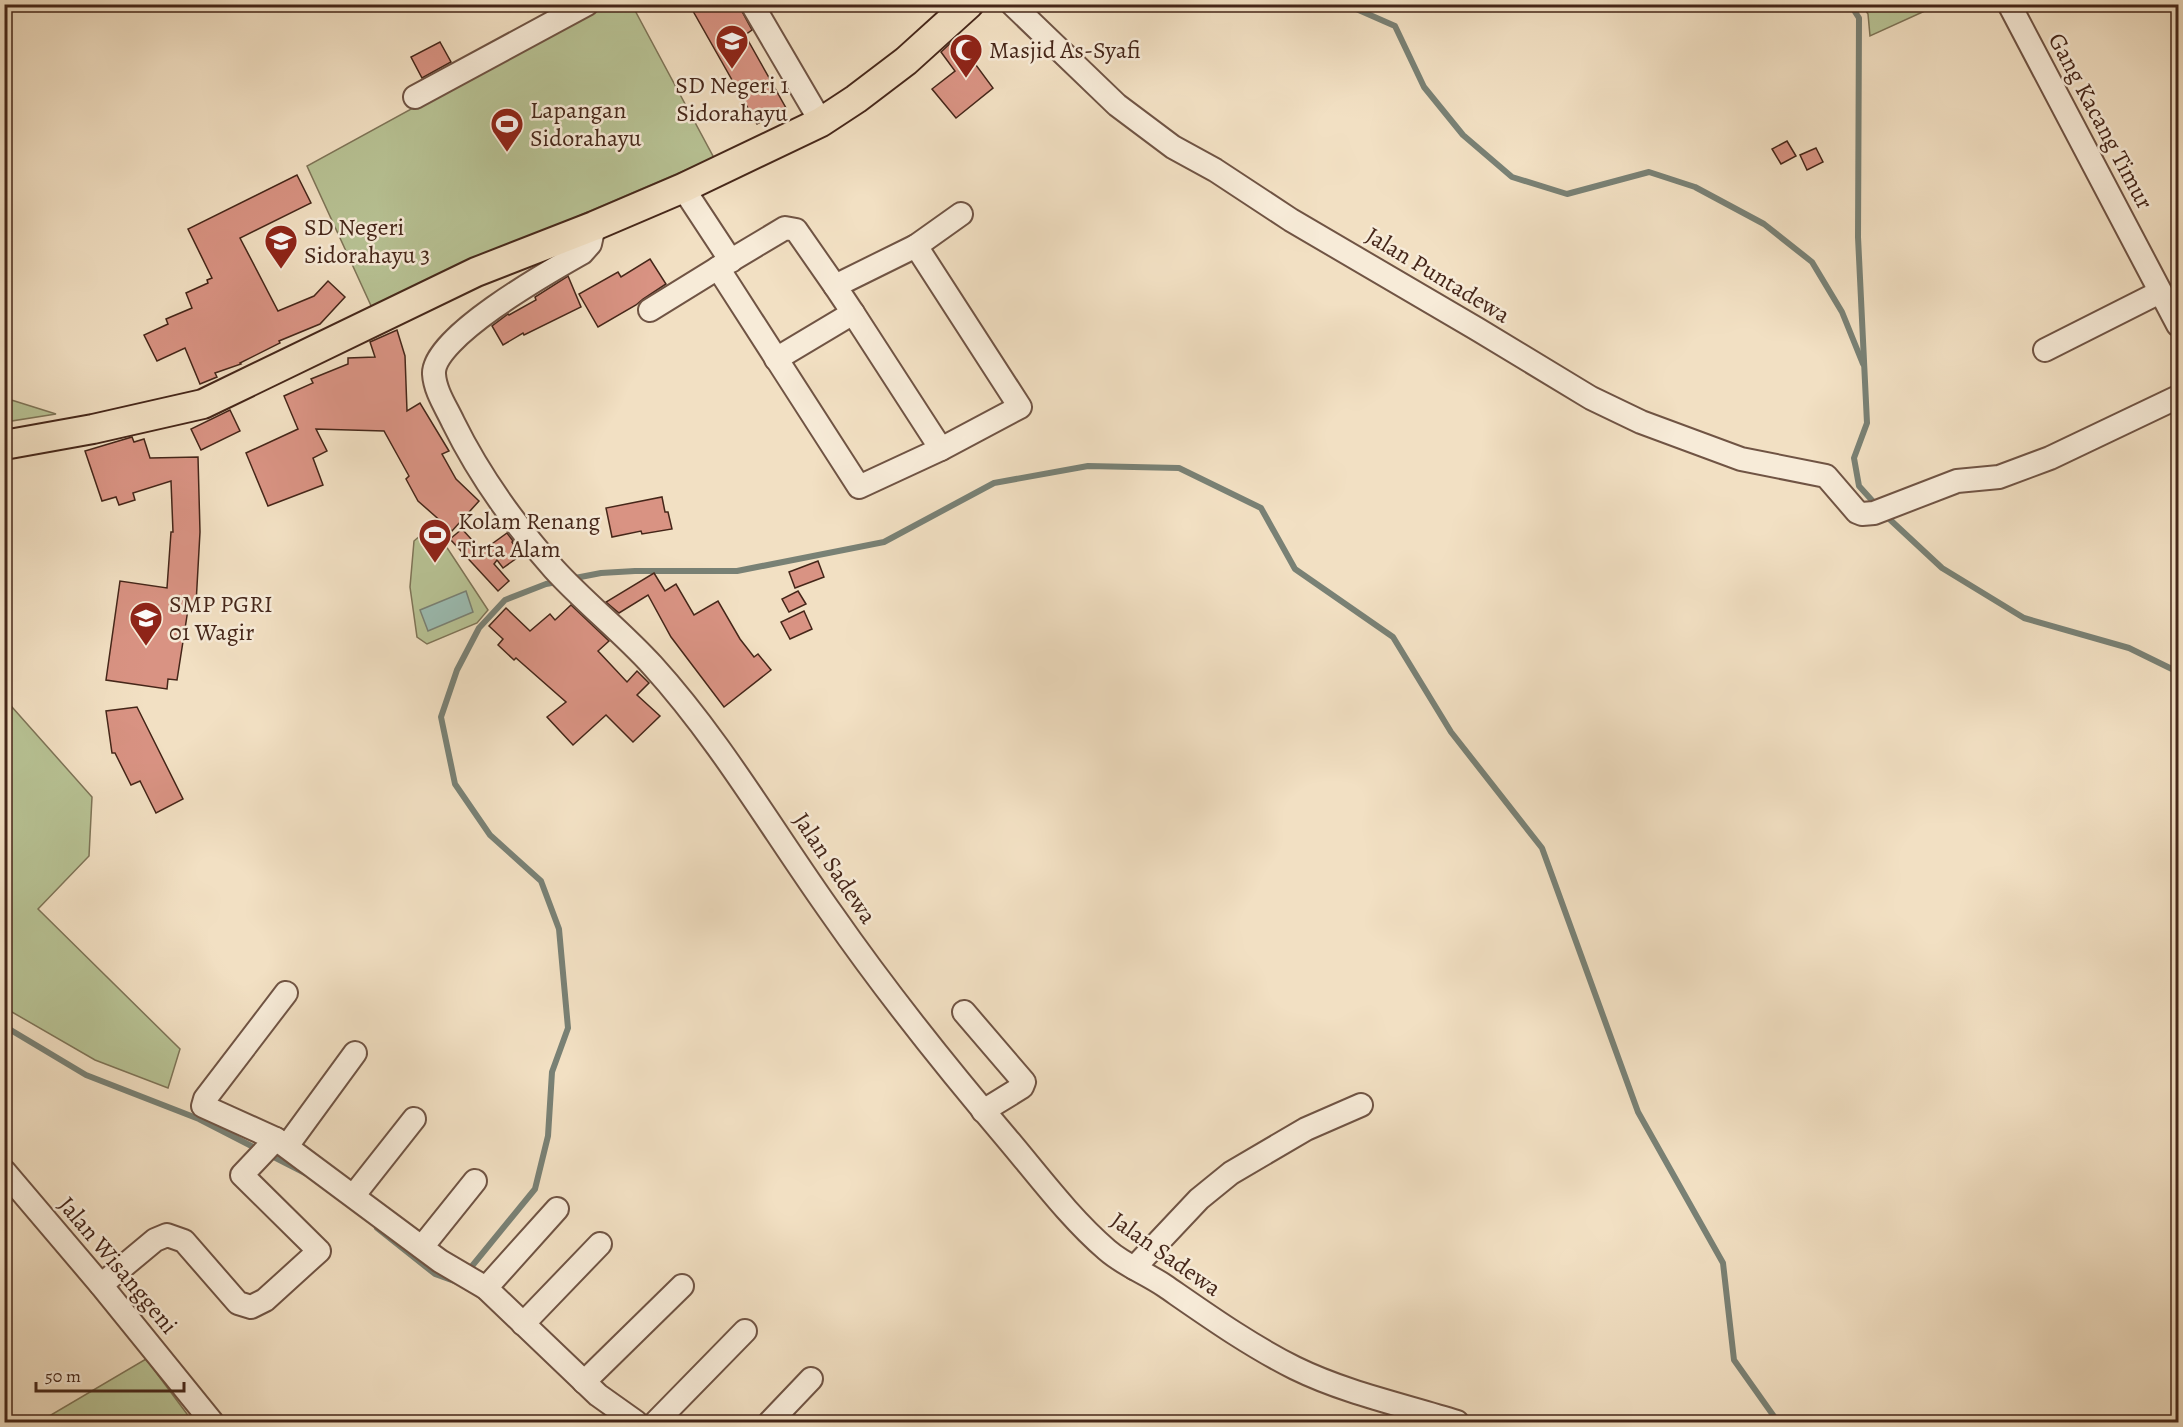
<svg xmlns="http://www.w3.org/2000/svg" width="2183" height="1427" font-family="Alegreya,serif">
<style>
.green{fill:#b8c395;stroke:#7e7457;stroke-width:1.5}
.water{fill:#9bbdb3;stroke:#798175;stroke-width:1.5}
.lines{fill:none;stroke-linecap:round;stroke-linejoin:round}
.stream{stroke:#798175;stroke-width:6}
.building{fill:#d99383;stroke:#452619;stroke-width:1.5}
.minor-casing{stroke:#705444;stroke-width:26}
.major-casing{stroke:#452619;stroke-width:32}
.minor{stroke:#f7ebd8;stroke-width:22}
.major{stroke:#f2e0c3;stroke-width:28}
.labels{text-anchor:middle;dominant-baseline:central;stroke-width:5;stroke-linejoin:round;paint-order:stroke}
.poi-label{font-size:24px;fill:#452619;stroke:#f7ebd8;text-anchor:start}
.street-label{font-size:24px;fill:#452619;stroke:#f7ebd8}
</style>
<rect width="100%" height="100%" fill="#f2e0c3"/>
<filter id="stains"><feTurbulence type="fractalNoise" baseFrequency=".00333" numOctaves="4"/><feColorMatrix values="0 0 0 0 .2 0 0 0 0 .09 0 0 0 0 .02 0 0 0 .5 -.17"/></filter>
<radialGradient id="worn" r=".72"><stop offset=".6" stop-color="#630" stop-opacity="0"/><stop offset="1" stop-color="#630" stop-opacity=".3"/></radialGradient>
<g class="green">
<path d="M603,4l29,1 82,153 -131,56 -210,96 -66,-144z"/>
<path d="M1862,5h76l-68,31 -2,-22z"/>
<path d="M5,398l51,16 -51,8z"/>
<path d="M430,527l12,13 46,70 -11,13 -50,21 -10,-7 -7,-50 4,-46z"/>
<path d="M4,698l88,99 -3,59 -51,53 142,140 -12,39 -73,-28 -90,-52z"/>
<path d="M146,1359l47,63h-154z"/>
</g>
<path class="water" d="M466,591l7,21 -45,19 -8,-21z"/>
<g class="lines">
<g class="stream">
<path d="M1345,4l50,22 29,61 39,48 49,42 55,17 82,-22 46,15 69,37 48,38 30,50 21,52"/>
<path d="M1850,4l9,14 -1,219 9,186 -13,35 5,28 19,21"/>
<path d="M1885,515l57,53 82,50 105,30 49,24"/>
<path d="M570,579l31,-6 34,-2h102l147,-29 110,-59 94,-17 91,2 82,40 34,61 98,68 58,95 91,116 96,264 85,151 11,97 44,62"/>
<path d="M4,1026l82,49 113,44 60,31"/>
<path d="M268,1154l39,20"/>
<path d="M377,1228l58,46 22,8"/>
<path d="M468,1271l67,-82 13,-53 4,-64 16,-44 -9,-99 -18,-48 -51,-46 -35,-51 -14,-67 16,-47 22,-42 26,-28 41,-16 11,-2"/>
</g>
</g>
<g class="building">
<path d="M689,4h49l14,26 -7,5 41,73 -29,16z"/>
<path d="M956,38l37,50 -37,30 -24,-29 23,-18 -14,-19z"/>
<path d="M440,42l11,20 -29,16 -11,-21z"/>
<path d="M1787,141l9,15 -15,8 -9,-15z"/>
<path d="M1816,148l7,14 -16,8 -7,-15z"/>
<path d="M297,175l14,28 -71,35 38,73 36,-15 14,-15 17,16 -25,27 -41,17 1,2 -40,20 1,1 -26,9 2,4 -17,7 -15,-36 -28,13 -13,-26 24,-11 -2,-5 26,-11 -6,-15 22,-10 -1,-3 5,-2 -24,-49z"/>
<path d="M650,259l16,25 -23,15 -7,6 -38,22 -19,-33 39,-22 3,5z"/>
<path d="M568,276l13,31 -57,28 -1,-2 -20,12 -11,-19 16,-12 1,1 27,-15 -1,-3z"/>
<path d="M397,330l8,26 2,55 13,-8 29,48 -7,3 14,25 23,22 -27,30 -34,-30 -12,-22 3,-3 -25,-45 -68,-2 11,22 -14,7 10,27 -55,21 -22,-53 52,-24 -14,-33 29,-13 -2,-4 37,-15v-6l27,-1 -5,-15z"/>
<path d="M230,410l10,21 -39,19 -10,-21z"/>
<path d="M132,437l2,5 10,-3 6,19 48,-1 2,75 -4,72 -7,-1 -12,77 -9,-1 -1,10 -61,-9 14,-99 47,7 4,-56h2l-2,-51 -38,12 2,7 -16,5 -3,-8 -14,4 -17,-50z"/>
<path d="M662,497l3,15h3l4,17 -30,5 -1,-3 -29,6 -6,-29z"/>
<path d="M462,529l20,22 25,-18 6,8 -1,1 8,12 -3,4 -14,10 -6,-8 -3,4 15,17 -11,10 -48,-52z"/>
<path d="M818,561l6,16 -29,11 -6,-16z"/>
<path d="M654,573l11,18 11,-7 18,31 24,-14 22,38 14,18 4,-3 13,16 -47,37 -53,-70 -23,-42 -29,18 -13,-11z"/>
<path d="M798,591l8,13 -17,8 -7,-13z"/>
<path d="M571,605l38,36 -11,10 29,31 10,-11 12,12 -12,12 23,21 -27,26 -27,-27 -33,30 -26,-28 19,-15 -50,-44 -2,2 -16,-15 5,-6 -14,-13 17,-18 24,23 20,-17 5,6z"/>
<path d="M804,611l8,18 -22,10 -9,-17z"/>
<path d="M137,707l46,92 -27,14 -16,-32 -9,4 -16,-32h-3l-6,-42z"/>
</g>
<g class="lines">
<g class="minor-casing">
<g id="minor">
<path d="M752,4l69,118"/>
<path d="M1012,4l105,101 56,42 42,23 76,50 186,109 114,69 50,24 100,37 85,17 31,36 5,2 12,-1 83,-32 42,-4 51,-19 128,-61"/>
<path d="M2009,4l169,321"/>
<path d="M415,97l172,-93"/>
<path d="M683,188l48,73"/>
<path d="M594,226l-4,18 -8,9c-30,17 -150,84 -148,121 1,17 12,33 19,48 26,53 62,103 101,147 31,34 67,62 98,96 69,76 120,165 180,249 55,79 115,154 178,228 31,37 61,77 97,108 17,15 39,23 58,36 42,29 84,59 130,82 51,25 108,37 162,54"/>
<path d="M916,246l104,161 -79,42"/>
<path d="M835,286l-39,-56 -11,-2 -67,40 141,219 82,-38 -88,-136"/>
<path d="M650,310l68,-42"/>
<path d="M2045,350l115,-58"/>
<path d="M776,359l77,-46 -18,-27 81,-40 45,-32"/>
<path d="M964,1012l60,70 -2,5 -39,24"/>
<path d="M276,1139l-73,-33 2,-7 81,-106"/>
<path d="M287,1146l68,-93"/>
<path d="M4,1171l97,114 111,137"/>
<path d="M354,1195l60,-76"/>
<path d="M422,1247l53,-66"/>
<path d="M1134,1268l65,-69 32,-26 75,-44 55,-24"/>
<path d="M101,1285l54,-45 12,-5 17,6 54,62 13,4 14,-7 54,-49 -77,-76 34,-36 164,122 46,27 112,107 38,27"/>
<path d="M486,1288l71,-79"/>
<path d="M523,1324l77,-80"/>
<path d="M584,1382l98,-96"/>
<path d="M656,1422l89,-91"/>
<path d="M770,1422l41,-43"/>
</g>
</g>
<g class="major-casing">
<path id="major" d="M4,445l89,-16 110,-25 273,-132 118,-46 89,-38 138,-66 35,-23 50,-38 63,-57"/>
</g>
<use href="#minor" class="minor"/>
<use href="#major" class="major"/>
</g>
<defs>
<g id="school-pin" transform="scale(1.725)"><path d="M0 17L-7.5 6A9.5 9.5 0 1 1 7.5 6Z" fill="#8f2418" stroke="#f7ebd8"/><path d="M0-5L7-2L0 1L-7-2ZM-4 1L0 2.5L4 1V4Q0 6-4 4Z" fill="#fff"/></g>
<g id="mosque-pin" transform="scale(1.725)"><path d="M0 17L-7.5 6A9.5 9.5 0 1 1 7.5 6Z" fill="#8f2418" stroke="#f7ebd8"/><path d="M3.5-4.9A6 6 0 1 0 3.5 4.9A5 5 0 1 1 3.5-4.9Z" fill="#fff"/></g>
<g id="stadium-pin" transform="scale(1.725)"><path d="M0 17L-7.5 6A9.5 9.5 0 1 1 7.5 6Z" fill="#8f2418" stroke="#f7ebd8"/><path d="M0-5a6.5 5 0 1 0 0 10a6.5 5 0 1 0 0-10ZM-3.5-1.8h7v3.6h-7Z" fill="#fff"/></g>
</defs>
<g fill-rule="evenodd">
<use href="#school-pin" x="732" y="41"/>
<use href="#mosque-pin" x="966" y="50"/>
<use href="#stadium-pin" x="507" y="124"/>
<use href="#school-pin" x="281" y="241"/>
<use href="#stadium-pin" x="435" y="535"/>
<use href="#school-pin" x="146" y="618"/>
</g>
<g class="labels">
<g class="poi-label">
<text x="989" y="50">Masjid As-Syafi</text>
<text x="732" y="85" text-anchor="middle">SD Negeri 1<tspan x="732" dy="28">Sidorahayu</tspan></text>
<text x="530" y="110">Lapangan<tspan x="530" dy="28">Sidorahayu</tspan></text>
<text x="304" y="227">SD Negeri<tspan x="304" dy="28">Sidorahayu 3</tspan></text>
<text x="458" y="521">Kolam Renang<tspan x="458" dy="28">Tirta Alam</tspan></text>
<text x="169" y="604">SMP PGRI<tspan x="169" dy="28">01 Wagir</tspan></text>
</g>
<g class="street-label">
<text transform="translate(2101 121) rotate(62)">Gang Kacang Timur</text>
<text transform="translate(1438 275) rotate(31)">Jalan Puntadewa</text>
<text transform="translate(835 868) rotate(56)">Jalan Sadewa</text>
<text transform="translate(1166 1254) rotate(35)">Jalan Sadewa</text>
<text transform="translate(118 1265) rotate(50)">Jalan Wisanggeni</text>
</g>
</g>
<rect width="2183" height="1427" fill="none" stroke="#f2e0c3" stroke-width="24"/>
<rect x="6" y="6" width="2171" height="1415" fill="none" stroke="#452619" stroke-width="3"/>
<rect x="12" y="12" width="2159" height="1403" fill="none" stroke="#452619" stroke-width="1.5"/>
<path d="M36 1382v9h148v-9" fill="none" stroke="#452619" stroke-width="3"/>
<text x="45" y="1382" font-size="18" fill="#452619" stroke="#f7ebd8" stroke-width="4.5" paint-order="stroke">50 m</text>
<rect width="100%" height="100%" filter="url(#stains)"/>
<rect width="100%" height="100%" fill="url(#worn)"/>
</svg>
